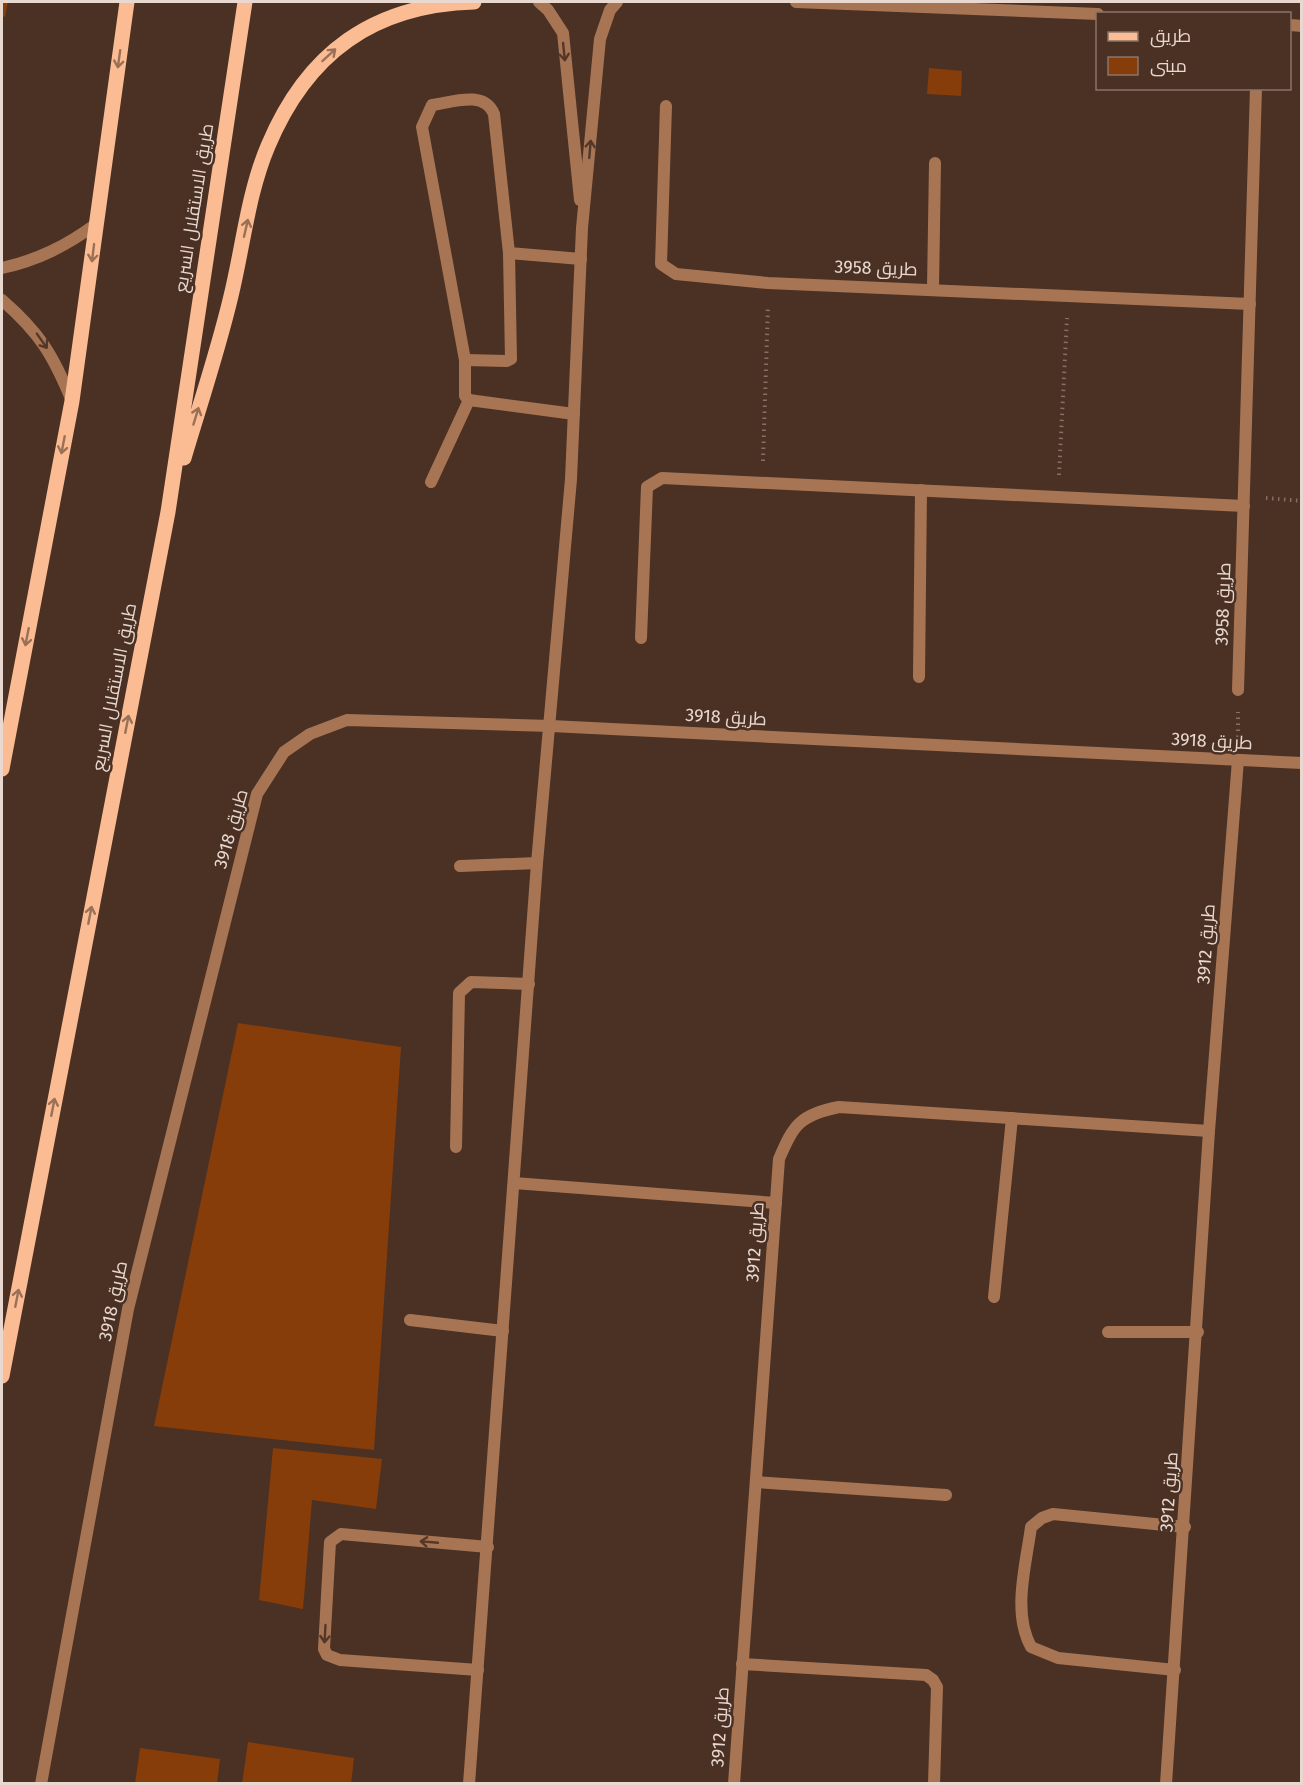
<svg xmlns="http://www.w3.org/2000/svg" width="1303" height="1785" font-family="'Fira Sans',Cairo,sans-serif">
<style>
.building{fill:#873d09}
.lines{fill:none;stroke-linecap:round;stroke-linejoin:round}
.path{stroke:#857065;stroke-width:4;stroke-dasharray:1.5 4.5;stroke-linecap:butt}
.lane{stroke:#a87554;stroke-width:12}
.street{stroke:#a87554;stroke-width:12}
.primary{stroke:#fbbc94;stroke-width:15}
.oneway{stroke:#533829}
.oneway2{stroke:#9a7056}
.labels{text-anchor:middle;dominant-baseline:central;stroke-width:5;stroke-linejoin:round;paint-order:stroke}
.street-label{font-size:18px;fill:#e8d8d0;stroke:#4a3124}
</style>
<rect width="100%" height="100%" fill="#4a3124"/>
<g class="building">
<path d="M2,2h6l-3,15 -3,-1z"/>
<path d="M929,68l33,3 -1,25 -34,-2z"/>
<path d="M238,1023l163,24 -27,403 -220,-24z"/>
<path d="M273,1448l109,11 -6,50 -64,-9 -9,109 -44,-9z"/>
<path d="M248,1742l106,16 -3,26h-109z"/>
<path d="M140,1748l80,11 -3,25h-82z"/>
</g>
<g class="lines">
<g class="path">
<path d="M763,461l5,-155"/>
<path d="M1059,475l8,-157"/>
<path d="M1266,498l36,3"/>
<path d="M1238,737v-25"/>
</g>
<g class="lane">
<path d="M465,360l42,1 4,-2 -2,-106"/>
<path d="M469,400l105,14"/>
<path d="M431,482l38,-82 -4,-4v-36l-43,-233 10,-22c21,-3 52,-15 62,9l15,139 72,6"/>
<path d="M460,866l77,-3"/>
<path d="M456,1147l3,-154 12,-11 58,2"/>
<path d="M514,1183l262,20"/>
<path d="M994,1297l18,-179"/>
<path d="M410,1320l93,11"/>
<path d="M1108,1332h90"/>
<path d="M756,1482l190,13"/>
<path d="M742,1664l184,11 7,5 4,7 -3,97"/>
<path d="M478,1670l-138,-10 -13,-5 -3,-6 6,-107 11,-8 147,13"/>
</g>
<g class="street">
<path d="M539,2l9,8 15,23 17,167"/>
<path d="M796,2l302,12"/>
<path d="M1290,25l12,1"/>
<path d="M666,106l-5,158 15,10 92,9 482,21"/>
<path d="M2,268c36,-8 64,-22 94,-44"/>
<path d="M933,288l2,-125"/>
<path d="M2,300c38,33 51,55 70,101"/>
<path d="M641,638l6,-151 15,-9 582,28"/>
<path d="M919,677l2,-187"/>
<path d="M1238,690l18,-602"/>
<path d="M1175,1670l-117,-12 -27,-11c-19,-35 -5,-82 0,-120l11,-9 11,-4 132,13"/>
<path d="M41,1784l87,-475 129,-515 27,-42 26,-18 37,-14 204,6 751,37"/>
<path d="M469,1784l68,-921 34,-384 11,-251 18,-189 10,-29 7,-8"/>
<path d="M734,1784l45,-625c15,-35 21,-44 60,-52l370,24"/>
<path d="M1166,1784l43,-653 29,-371"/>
</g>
<g class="primary">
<path d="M184,458c16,-54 34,-107 47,-162 12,-49 17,-103 37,-150 39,-93 105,-141 206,-144"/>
<path d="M2,769l70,-368 55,-399"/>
<path d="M2,1376l166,-864 77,-510"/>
</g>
</g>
<defs><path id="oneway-shaft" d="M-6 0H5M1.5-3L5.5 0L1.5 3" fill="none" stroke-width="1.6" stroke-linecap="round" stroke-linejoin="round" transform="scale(1.5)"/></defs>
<g class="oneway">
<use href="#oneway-shaft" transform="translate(564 52) rotate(84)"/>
<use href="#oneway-shaft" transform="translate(590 149) rotate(-85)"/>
<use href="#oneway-shaft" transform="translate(42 341) rotate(55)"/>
<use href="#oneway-shaft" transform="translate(429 1542) rotate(-175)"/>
<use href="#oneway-shaft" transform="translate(325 1634) rotate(93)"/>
</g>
<g class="oneway2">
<use href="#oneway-shaft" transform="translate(329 55) rotate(-42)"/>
<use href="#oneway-shaft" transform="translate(119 59) rotate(98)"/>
<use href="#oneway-shaft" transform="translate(246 228) rotate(-77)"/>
<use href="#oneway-shaft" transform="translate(93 253) rotate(97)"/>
<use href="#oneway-shaft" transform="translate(196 416) rotate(-73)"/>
<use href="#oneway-shaft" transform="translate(63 445) rotate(101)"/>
<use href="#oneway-shaft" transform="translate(27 637) rotate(101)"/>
<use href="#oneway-shaft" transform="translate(127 724) rotate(-79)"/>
<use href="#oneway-shaft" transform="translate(90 915) rotate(-79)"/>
<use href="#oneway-shaft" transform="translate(53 1107) rotate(-79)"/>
<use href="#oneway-shaft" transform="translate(17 1298) rotate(-79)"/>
</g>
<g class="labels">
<g class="street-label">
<text transform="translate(194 208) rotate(-81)">طريق الاستقلال السريع</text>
<text transform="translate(876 268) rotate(2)">طريق 3958</text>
<text transform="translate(1223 604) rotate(-88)">طريق 3958</text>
<text transform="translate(114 687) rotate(-79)">طريق الاستقلال السريع</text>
<text transform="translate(726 717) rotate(3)">طريق 3918</text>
<text transform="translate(1212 741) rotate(3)">طريق 3918</text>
<text transform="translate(231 829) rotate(-74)">طريق 3918</text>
<text transform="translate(1206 944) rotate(-86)">طريق 3912</text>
<text transform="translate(755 1242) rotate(-86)">طريق 3912</text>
<text transform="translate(113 1301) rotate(-78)">طريق 3918</text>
<text transform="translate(1169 1492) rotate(-86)">طريق 3912</text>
<text transform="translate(720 1727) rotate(-86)">طريق 3912</text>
</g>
</g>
<rect width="1303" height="1785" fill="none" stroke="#e8d8d0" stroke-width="6"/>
<rect x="1096" y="12" width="195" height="78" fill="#4a3124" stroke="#897469" stroke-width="1.5"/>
<rect x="1108" y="32" width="30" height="9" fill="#fbbc94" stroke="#897469" stroke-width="1.5"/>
<text x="1150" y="42" font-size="18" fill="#e8d8d0">طريق</text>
<rect x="1108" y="57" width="30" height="18" fill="#873d09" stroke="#897469" stroke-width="1.5"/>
<text x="1150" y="72" font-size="18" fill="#e8d8d0">مبنى</text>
</svg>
